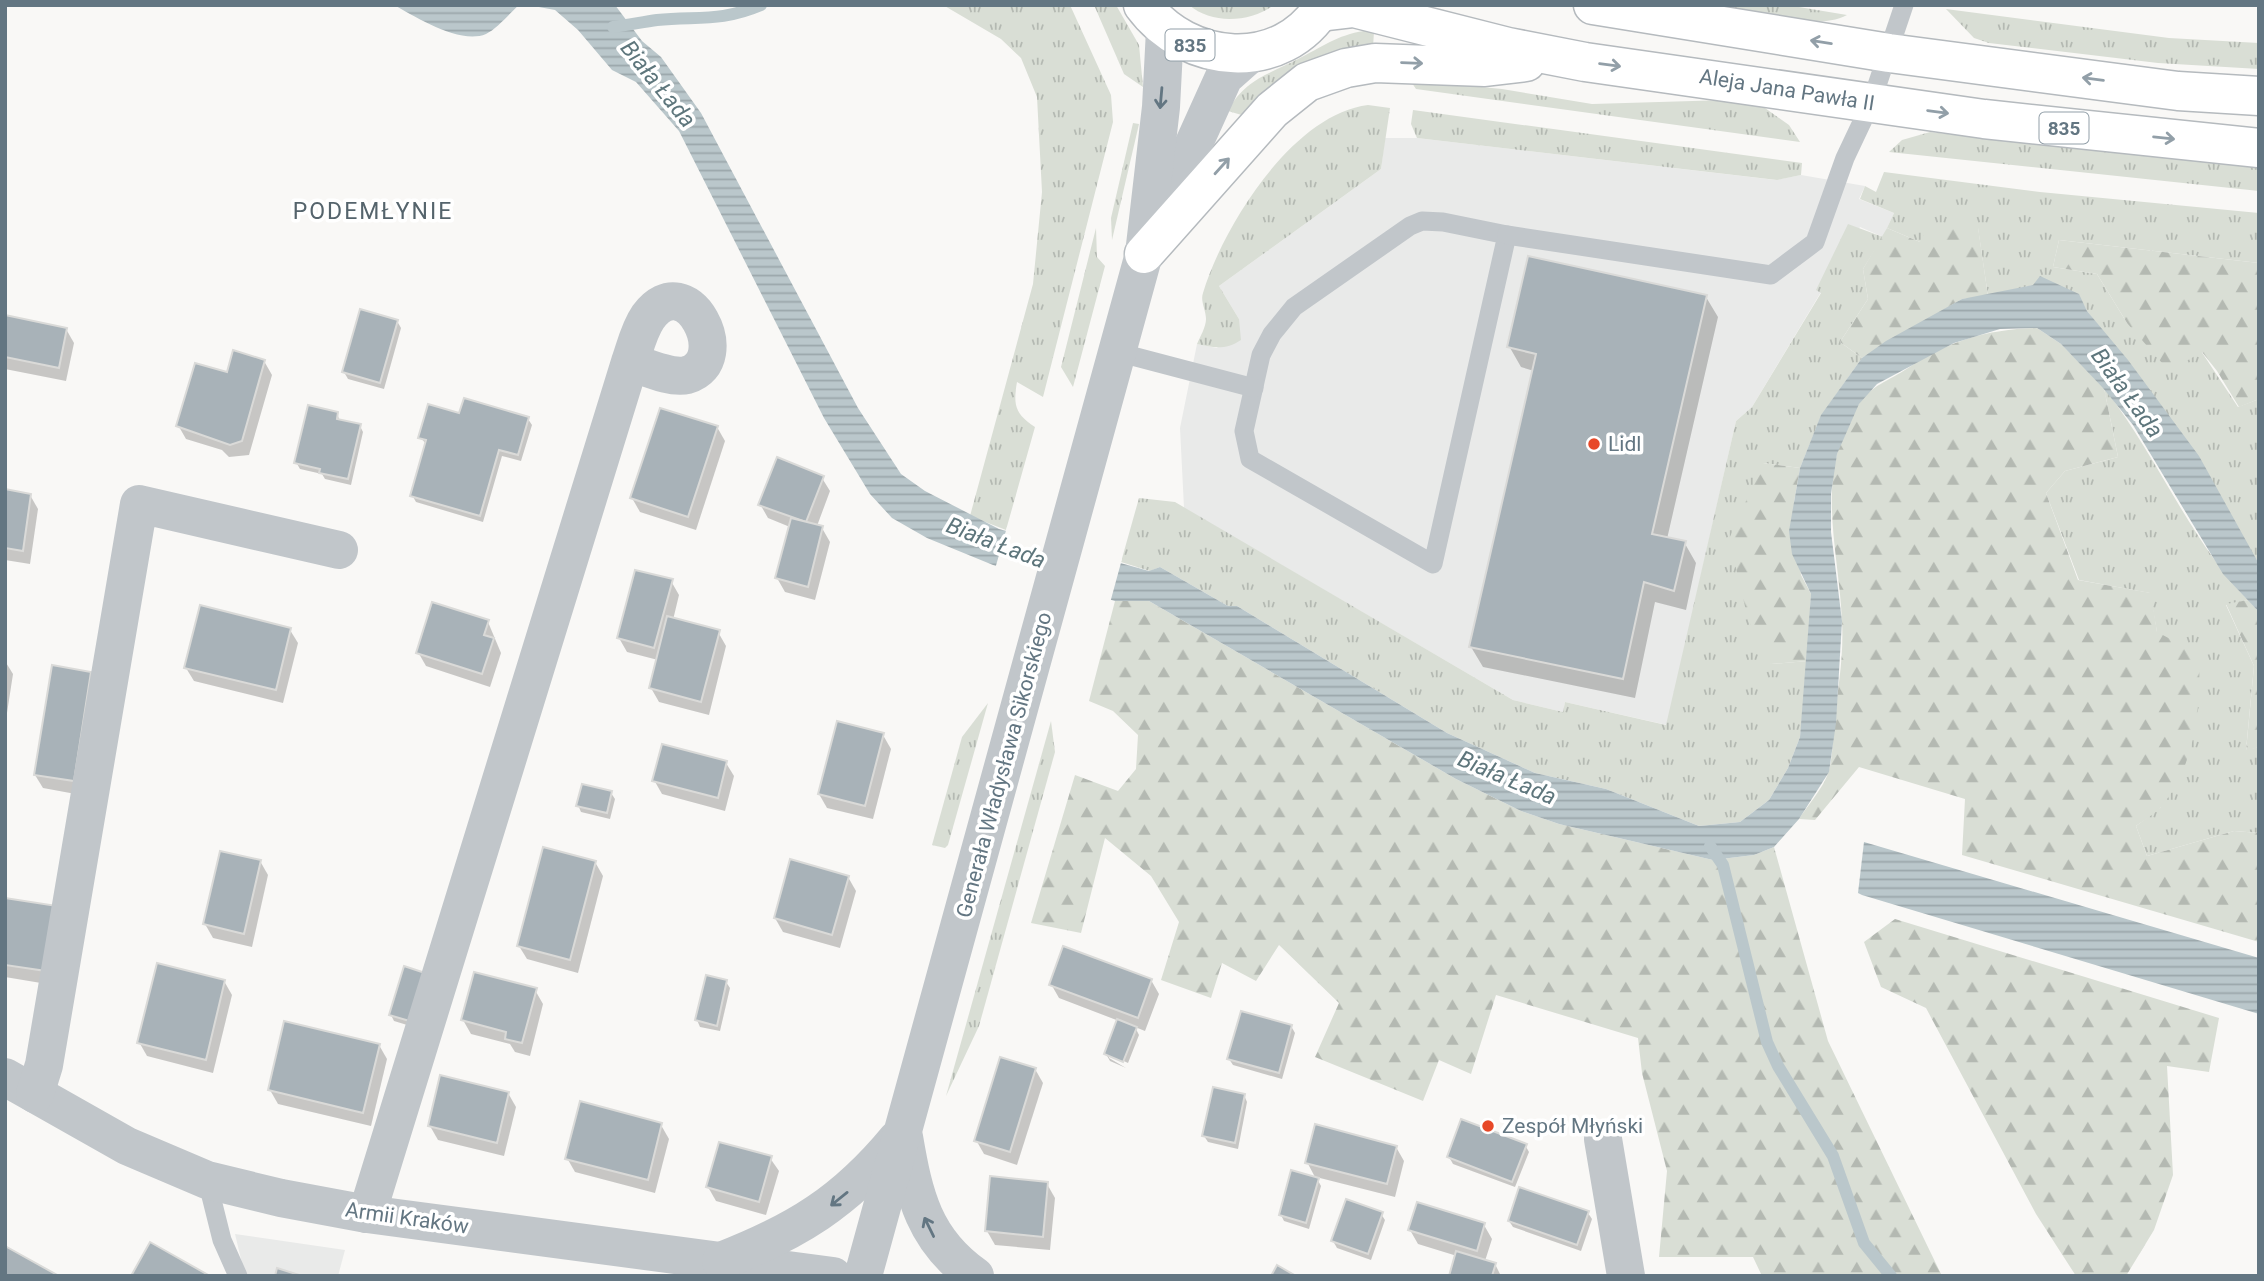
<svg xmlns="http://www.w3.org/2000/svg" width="2264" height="1281" font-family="Roboto,sans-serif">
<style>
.built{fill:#e9eae9}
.grass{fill:url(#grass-tufts)}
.forest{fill:url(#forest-firs)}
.water{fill:url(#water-rules)}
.pier{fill:#f9f8f6}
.shadow{fill:#0003}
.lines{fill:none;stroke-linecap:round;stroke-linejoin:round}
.stream{stroke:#bac7cb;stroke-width:12}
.building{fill:#a8b2b8;stroke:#dadad8;stroke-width:2}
.primary-casing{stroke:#b5babe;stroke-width:41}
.service{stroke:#c1c6ca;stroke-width:19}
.minor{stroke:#c1c6ca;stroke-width:38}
.tertiary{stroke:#c1c6ca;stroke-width:38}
.primary{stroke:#fff;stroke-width:38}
.oneway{stroke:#929fa8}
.oneway2{stroke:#637682}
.poi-dot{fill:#e74828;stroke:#fff;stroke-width:2.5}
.labels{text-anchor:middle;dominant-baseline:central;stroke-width:7;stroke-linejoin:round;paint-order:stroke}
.shield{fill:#fff;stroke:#929fa8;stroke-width:2}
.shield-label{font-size:19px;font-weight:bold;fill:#637682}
.street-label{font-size:21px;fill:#637682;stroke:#fff}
.poi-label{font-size:21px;fill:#637682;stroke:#fff;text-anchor:start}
.water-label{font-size:23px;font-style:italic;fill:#5e767c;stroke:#fff}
.neighbourhood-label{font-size:23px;letter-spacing:2px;fill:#55646c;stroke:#fff}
</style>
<defs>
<pattern id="grass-tufts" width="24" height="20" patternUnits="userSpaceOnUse" patternTransform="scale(1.75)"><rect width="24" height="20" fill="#d9ded5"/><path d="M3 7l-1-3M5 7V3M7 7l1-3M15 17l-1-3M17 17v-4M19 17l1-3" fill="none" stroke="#b4b9b2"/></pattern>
<pattern id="forest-firs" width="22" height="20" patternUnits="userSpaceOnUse" patternTransform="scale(1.75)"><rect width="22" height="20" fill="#d9ded5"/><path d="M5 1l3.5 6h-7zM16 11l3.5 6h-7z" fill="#b4b9b2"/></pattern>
<pattern id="water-rules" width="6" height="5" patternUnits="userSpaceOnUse" patternTransform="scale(1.75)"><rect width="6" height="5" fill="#bac7cb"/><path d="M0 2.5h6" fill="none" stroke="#9ba6aa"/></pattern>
</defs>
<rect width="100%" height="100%" fill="#f9f8f6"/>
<g class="built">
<path d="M1385,138h32l359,42 25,-5 64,11 -6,13 35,14 -11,24 -23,-10 -108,180 -16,14 -69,304 -102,-23 -2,10 -50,-12 -329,-192 -4,-80 17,-84 20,4 22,-29 -20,-33 162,-117z"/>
<path d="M235,1234l110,16 -7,26h-93z"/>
</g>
<g class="grass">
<path d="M943,5h127l41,90 2,27 -70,275 -26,-15c-4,23 -2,32 18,45l-29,103 -36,-14 63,-232 9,-92 -5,-95 -16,-39 -20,-19z"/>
<path d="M1094,5h22l23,40 4,42 -19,-13z"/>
<path d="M1189,5h85c-23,17 -62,20 -85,0z"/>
<path d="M1702,5h85l60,10c-33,18 -107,-4 -145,-10z"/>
<path d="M1946,9l223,29 90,5v26l-101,-6 -169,-20 -15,-5z"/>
<path d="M1364,31l10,1 -1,15 -128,69 -17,-5c16,-31 41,-37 70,-52 24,-12 39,-24 66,-28z"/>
<path d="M1410,80l92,9 90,15 134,-4 39,8 24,17 11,17 -384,-53z"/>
<path d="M1368,105l22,3 -9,61 -162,117 20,33 2,21c-15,10 -27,8 -44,4 3,-7 9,-17 9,-25 0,-9 -6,-18 -3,-26 20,-67 90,-179 165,-188z"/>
<path d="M1413,110l389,53 -1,12 -24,5 -360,-42 -6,-14z"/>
<path d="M1133,123l6,1 -27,116 -1,-22z"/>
<path d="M1930,132l152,17 177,15v27l-370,-39 13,-12z"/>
<path d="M1884,172l156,20 219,21v50l-200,-23 -6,27 44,7 30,49 74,28 37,56 21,-8v165l-109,-171 -63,-82 -9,-17 -45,-9 -45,11 -10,-68 -58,14 -33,-14 7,-15 -34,-14 5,-13 11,6z"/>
<path d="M1848,224l35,13 -20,32 5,30 -28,43 22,16 -41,58 -21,52 -37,-5 8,201 37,-3 -8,76 -12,31 -19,32 -29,22 -41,4 -93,-37 -71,-16 -88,-40 -210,-127h-9l-68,-39 -10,4 -29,-9 18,-64 36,4 338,198 50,12 2,-10 101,23 70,-304 16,-14 69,-114 -5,-3z"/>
<path d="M1096,228l1,29 8,9 -32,121 -12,-20z"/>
<path d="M2104,388c52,66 87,154 144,212l-22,5 28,61 -8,84 13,-3v86l-25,-2 -87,25 -11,-30 25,-19 -4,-175 -7,-39 -71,-13 -33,-87 19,-22 53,-14z"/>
<path d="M988,703l-40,142 -3,3 -13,-3 30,-108z"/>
<path d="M1051,721l4,31 -76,274 -33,70z"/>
</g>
<g class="forest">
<path d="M1978,227l10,69 -26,3 -100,59 -22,-16 28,-43 -5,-30 24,-41 33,14 6,-12z"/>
<path d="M2059,240l200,23v136l-20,8 -22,-36 -15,-19 -33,19 -42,-48 -30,-49 -44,-7z"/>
<path d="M2037,328l24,16 43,44 14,69 -53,14 -19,22 32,87 73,13 6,39 42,22c2,53 -3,109 -37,152 -7,8 -18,14 -26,20l11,30 87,-25 25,2v109l-297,-87 3,-56 -106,-32 -44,53 -16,-1c9,-14 26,-33 30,-49 4,-15 4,-33 5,-48 4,-33 10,-67 8,-100 -3,-76 -29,-146 16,-217 13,-20 31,-24 50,-37 40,-27 81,-39 129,-40z"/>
<path d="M1763,463l37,5 -6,34 7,73 10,19 -3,67 -37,3 -23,-45 -19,-80z"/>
<path d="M2248,600l11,12v135l-13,4 8,-85 -28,-62z"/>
<path d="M1115,601h34l307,178 65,32 38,13 154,36 41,-5 20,-8 54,194 114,235h-180l-9,-19h-94l8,-86 -25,-98 -4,-35 -142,-43 -25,79 -32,-14 -16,41 -108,-44 24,-54 -60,-58 -23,36 -34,-18 -11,35 -50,-18 18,-58 -28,-46 -46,-38 -24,95 -50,-10 44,-148 43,16 18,-22 2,-34 -25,-24 -24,-10z"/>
<path d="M1895,919l324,99 -10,54 -42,-6 6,109 -19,55 -28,46h-50l-40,-62 -110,-206 -45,-21 -17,-45z"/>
</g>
<g class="water">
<path d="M394,5h125c-9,8 -22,24 -33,29 -26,11 -70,-17 -92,-29z"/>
<path d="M528,5h87l27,36 19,16 40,56 157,295 43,66 24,17 74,38 150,42 11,-4 68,39h9l210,127 88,40 71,16 93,37 41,-4 29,-22 19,-32 12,-31 11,-143 -19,-40 -3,-23 11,-63 21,-53 41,-57 24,-17 76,-42 71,-14 7,-9 39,18 8,17 41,49 71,96 60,108v48l-36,-38 -90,-149 -30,-37 -42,-44 -24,-16 -37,1 -46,14 -77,41 -18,20 -22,50 -6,40v38l11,89 -6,102 -7,49 -30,47 -25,28 -20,8 -41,5 -154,-36 -38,-13 -65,-32 -307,-178h-34l-122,-36 -66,-27 -35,-20 -22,-24 -46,-76 -145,-287 -43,-49 -24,-12 -34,-40 -23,-20z"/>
<path d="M1864,842l395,116v56l-397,-119 -4,-2z"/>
</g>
<path class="pier" d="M1007,527l115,32 -12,44 -115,-34z"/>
<g class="shadow">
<path d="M1706,297l12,20 -51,222 17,3 12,21 -10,47 -31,-8 -20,96 -152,-31 -12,-20 63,-276 -13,-4 -12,-21z"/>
<path d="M5,317l61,12 8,14 -8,38 -61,-12z"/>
<path d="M397,321l4,7 -17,61 -36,-10 -4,-7z"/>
<path d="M264,361l8,14 -23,80 -20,2 -7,-7 -36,-11 -8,-14 50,-51z"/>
<path d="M337,413l3,9 20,4 3,6 -12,53 -26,-6 -3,-5 -22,-5 -4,-7z"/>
<path d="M460,415l68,4 4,6 -11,36 -19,-5 -19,66 -67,-20 -4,-7 15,-50 -7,-8z"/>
<path d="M717,427l8,14 -29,89 -56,-18 -8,-14z"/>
<path d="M822,478l8,13 -13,35 5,2 8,14 -15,58 -30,-8 -8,-14 13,-51 -22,-9 -8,-14z"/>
<path d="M5,491l25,4 8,14 -8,55 -25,-4z"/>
<path d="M671,581l8,14 -6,25 45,12 8,14 -17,69 -50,-13 -8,-14 7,-28 -31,-8 -8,-14z"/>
<path d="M488,622l13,31 -11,34 -64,-21 -8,-14z"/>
<path d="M290,630l8,13 -15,60 -89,-22 -8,-13z"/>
<path d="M5,661l8,13 -8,52z"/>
<path d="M90,673l-9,122 -38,-7 -8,-13z"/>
<path d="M883,735l8,14 -18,70 -46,-11 -8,-14z"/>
<path d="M726,763l8,13 -9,35 -63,-17 -8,-14z"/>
<path d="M611,793l4,6 -5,20 -29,-7 -3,-7z"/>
<path d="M260,861l8,14 -16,72 -39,-9 -8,-14z"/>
<path d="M595,862l8,14 -25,97 -51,-14 -8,-13z"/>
<path d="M848,877l8,14 -16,57 -57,-16 -8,-14z"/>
<path d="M5,900l48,85 -48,-8z"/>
<path d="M405,969l12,59 -23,-7 -3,-6z"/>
<path d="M1151,980l8,14 -14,37 -10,-4 4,8 -11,28 -19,-9v4l17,10 -16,-7 -4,-7 13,-33 -60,-23 -8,-14z"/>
<path d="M224,981l8,14 -19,78 -66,-17 -8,-14z"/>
<path d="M726,982l4,6 -10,43 -20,-4 -3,-7z"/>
<path d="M535,990l8,14 -13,52 -15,-4 -5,-8 -39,-10 -8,-14z"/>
<path d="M1291,1026l4,7 -13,46 -49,-14 -4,-6z"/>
<path d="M379,1045l8,14 -16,67 -93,-22 -8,-14z"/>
<path d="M1035,1069l8,14 -26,82 -33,-11 -8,-14z"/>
<path d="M508,1093l8,14 -12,49 -66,-16 -8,-14z"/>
<path d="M1244,1095l3,7 -9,47 -30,-7 -4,-6z"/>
<path d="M661,1125l8,14 -14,54 -80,-21 -8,-14z"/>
<path d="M1525,1145l4,7 -14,35 -62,-23 -4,-7z"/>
<path d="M1396,1147l8,14 -9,36 -79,-20 5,9 -12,43 -25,-8 -3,-6 35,-36 -9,-17z"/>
<path d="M770,1158l9,13 -13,44 -50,-14 -8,-14z"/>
<path d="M1047,1184l8,14 -5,52 -55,-5 -8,-14z"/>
<path d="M1588,1213l4,6 -11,32 -68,-24 -4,-6z"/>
<path d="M1381,1214l4,6 -14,40 -34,-12 -4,-7z"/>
<path d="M1484,1225l8,14 -7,22 10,3 6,12h-50l6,-20 -39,-12 -8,-14z"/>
</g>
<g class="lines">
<g class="stream">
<path d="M613,27c15,-2 30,-5 44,-7 41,-4 64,2 104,-15"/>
<path d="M1710,846l13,19 44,177 11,24 55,90 31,87 27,33"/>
</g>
</g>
<g class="building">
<path d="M1528,256l179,39 -55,239 34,7 -12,50 -30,-9 -21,97 -154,-32 67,-293 -29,-7z"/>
<path d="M360,309l38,11 -18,63 -38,-11z"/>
<path d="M5,315l62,13 -8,40 -54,-11z"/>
<path d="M233,350l32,10 -23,81 -12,4 -54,-19 19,-63 32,9z"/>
<path d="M464,398l65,19 -11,38 -19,-5 -19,66 -70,-20 16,-56 -8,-2 10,-34 31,9z"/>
<path d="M308,405l30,7 -1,7 24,5 -13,55 -29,-6 1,-4 -26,-6z"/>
<path d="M660,408l58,18 -30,91 -58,-19z"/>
<path d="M777,457l47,19 -18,46 -48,-17z"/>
<path d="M5,489l26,5 -8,57 -18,-3z"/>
<path d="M791,518l32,8 -15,61 -33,-9z"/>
<path d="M635,570l38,9 -19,69 -37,-10z"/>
<path d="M432,602l57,18 -5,15 10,3 -12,36 -66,-21z"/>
<path d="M200,605l91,23 -15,62 -92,-22z"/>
<path d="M667,616l53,14 -19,72 -52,-14z"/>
<path d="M52,665l39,7 -17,109 -40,-6z"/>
<path d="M837,721l47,12 -19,73 -47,-12z"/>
<path d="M662,744l65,17 -9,37 -66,-17z"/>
<path d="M582,784l30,7 -5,22 -31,-7z"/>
<path d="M543,847l53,14 -26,99 -53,-14z"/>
<path d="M220,851l41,9 -17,74 -41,-10z"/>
<path d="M790,859l59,17 -17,59 -58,-17z"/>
<path d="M5,898l52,8 -11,65 -41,-6z"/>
<path d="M1063,946l89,33 -14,39 -89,-33z"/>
<path d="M157,963l68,17 -19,80 -69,-17z"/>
<path d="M404,966l24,8 -15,48 -24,-7z"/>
<path d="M474,972l63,16 -15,55 -17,-4 1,-7 -45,-12z"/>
<path d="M706,975l21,5 -10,46 -22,-6z"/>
<path d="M1241,1011l51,14 -13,48 -52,-14z"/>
<path d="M1117,1019l20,8 -14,35 -19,-8z"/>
<path d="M284,1021l96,23 -17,69 -95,-23z"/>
<path d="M1000,1057l36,11 -26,84 -36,-11z"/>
<path d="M440,1075l69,17 -12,51 -69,-17z"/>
<path d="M1213,1087l32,7 -10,49 -33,-7z"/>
<path d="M580,1101l82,22 -14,57 -83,-21z"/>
<path d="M1461,1119l66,25 -15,38 -65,-25z"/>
<path d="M1315,1124l82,22 -10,38 -82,-21z"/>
<path d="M719,1142l53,14 -13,46 -53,-15z"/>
<path d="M1291,1170l28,8 -13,45 -27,-8z"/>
<path d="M990,1176l58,6 -5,55 -58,-6z"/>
<path d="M1519,1187l70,24 -12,34 -69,-24z"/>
<path d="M1346,1199l37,13 -15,42 -37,-13z"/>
<path d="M1417,1202l68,21 -8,28 -69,-21z"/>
<path d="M150,1242l60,34h-79z"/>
<path d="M5,1246l54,30h-54z"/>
<path d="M1456,1251l40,12 -4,13h-43z"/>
<path d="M1277,1265l19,11h-25z"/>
<path d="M277,1268l22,7 5,1h-29z"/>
</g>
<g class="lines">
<g class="primary-casing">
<g id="primary">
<path d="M1143,5c44,60 139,69 181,0"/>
<path d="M1593,5l296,48 289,38 81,5"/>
<path d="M1320,12l34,-4 154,39 77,15 399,57 275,29"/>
<path d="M1144,254l128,-144 35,-28 39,-14 29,-5 110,4 41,-5"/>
</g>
</g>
<g class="service">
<path d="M1422,221l21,1 64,13 -74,329 -183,-105 -6,-28 17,-76 11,-21 22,-27 116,-81z"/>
<path d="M1507,235l264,40 44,-33 30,-84 26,-55 33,-98"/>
<path d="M1117,352l137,36"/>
<path d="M207,1180l15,60 16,36"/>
</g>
<g class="minor">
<path d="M5,1077l122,69 80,34 74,18 86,16 466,62"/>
<path d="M35,1094l9,-29 95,-561 200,46"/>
<path d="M1603,1139l23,137"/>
<path d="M367,1214l263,-852c5,-14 9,-32 18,-45 39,-53 88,44 39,58 -16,4 -41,-8 -57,-13"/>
</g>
<g class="tertiary">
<path d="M1158,223l66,-146 27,-24"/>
<path d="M904,1137c10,59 20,103 71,139"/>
<path d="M721,1261c75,-29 124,-59 176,-122"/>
<path d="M863,1276l281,-1022 17,-147 4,-77"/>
</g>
<use href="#primary" class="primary"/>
</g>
<defs><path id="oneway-shaft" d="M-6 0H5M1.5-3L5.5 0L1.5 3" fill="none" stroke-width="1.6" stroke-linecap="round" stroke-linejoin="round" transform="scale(1.75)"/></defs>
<g class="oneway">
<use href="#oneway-shaft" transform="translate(1821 42) rotate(-171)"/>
<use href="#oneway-shaft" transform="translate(1412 63) rotate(2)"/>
<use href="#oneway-shaft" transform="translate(1610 65) rotate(7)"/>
<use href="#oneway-shaft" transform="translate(2093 79) rotate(-173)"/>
<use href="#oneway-shaft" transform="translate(1938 112) rotate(8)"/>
<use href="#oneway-shaft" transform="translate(2164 138) rotate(6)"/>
<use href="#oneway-shaft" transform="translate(1222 166) rotate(-48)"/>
</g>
<g class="oneway2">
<use href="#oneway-shaft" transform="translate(1161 98) rotate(95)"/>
<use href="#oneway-shaft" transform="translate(839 1199) rotate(141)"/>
<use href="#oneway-shaft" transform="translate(929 1227) rotate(-116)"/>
</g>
<g class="poi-dot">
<circle cx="1594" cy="444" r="7"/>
<circle cx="1488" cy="1126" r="7"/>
</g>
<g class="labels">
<g class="shield">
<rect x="1165.5" y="29.5" width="49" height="31" rx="5"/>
<rect x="2039.5" y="112.5" width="49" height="31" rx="5"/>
</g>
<g class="shield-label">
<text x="1190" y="45">835</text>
<text x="2064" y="128">835</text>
</g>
<g class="street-label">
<text transform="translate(1787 90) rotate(9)">Aleja Jana Pawła II</text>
<text transform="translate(1004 765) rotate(-75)">Generała Władysława Sikorskiego</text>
<text transform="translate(407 1218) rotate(8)">Armii Kraków</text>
</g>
<g class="poi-label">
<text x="1608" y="444">Lidl</text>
<text x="1502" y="1126">Zespół Młyński</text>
</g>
<g class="water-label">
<text transform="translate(658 84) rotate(51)">Biała Łada</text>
<text transform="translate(2127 393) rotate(54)">Biała Łada</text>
<text transform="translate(996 543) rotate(21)">Biała Łada</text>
<text transform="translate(1507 778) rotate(23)">Biała Łada</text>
</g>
<g class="neighbourhood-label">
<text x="373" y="211">PODEMŁYNIE</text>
</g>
</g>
<rect width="2264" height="1281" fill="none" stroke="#637682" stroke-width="14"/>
</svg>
